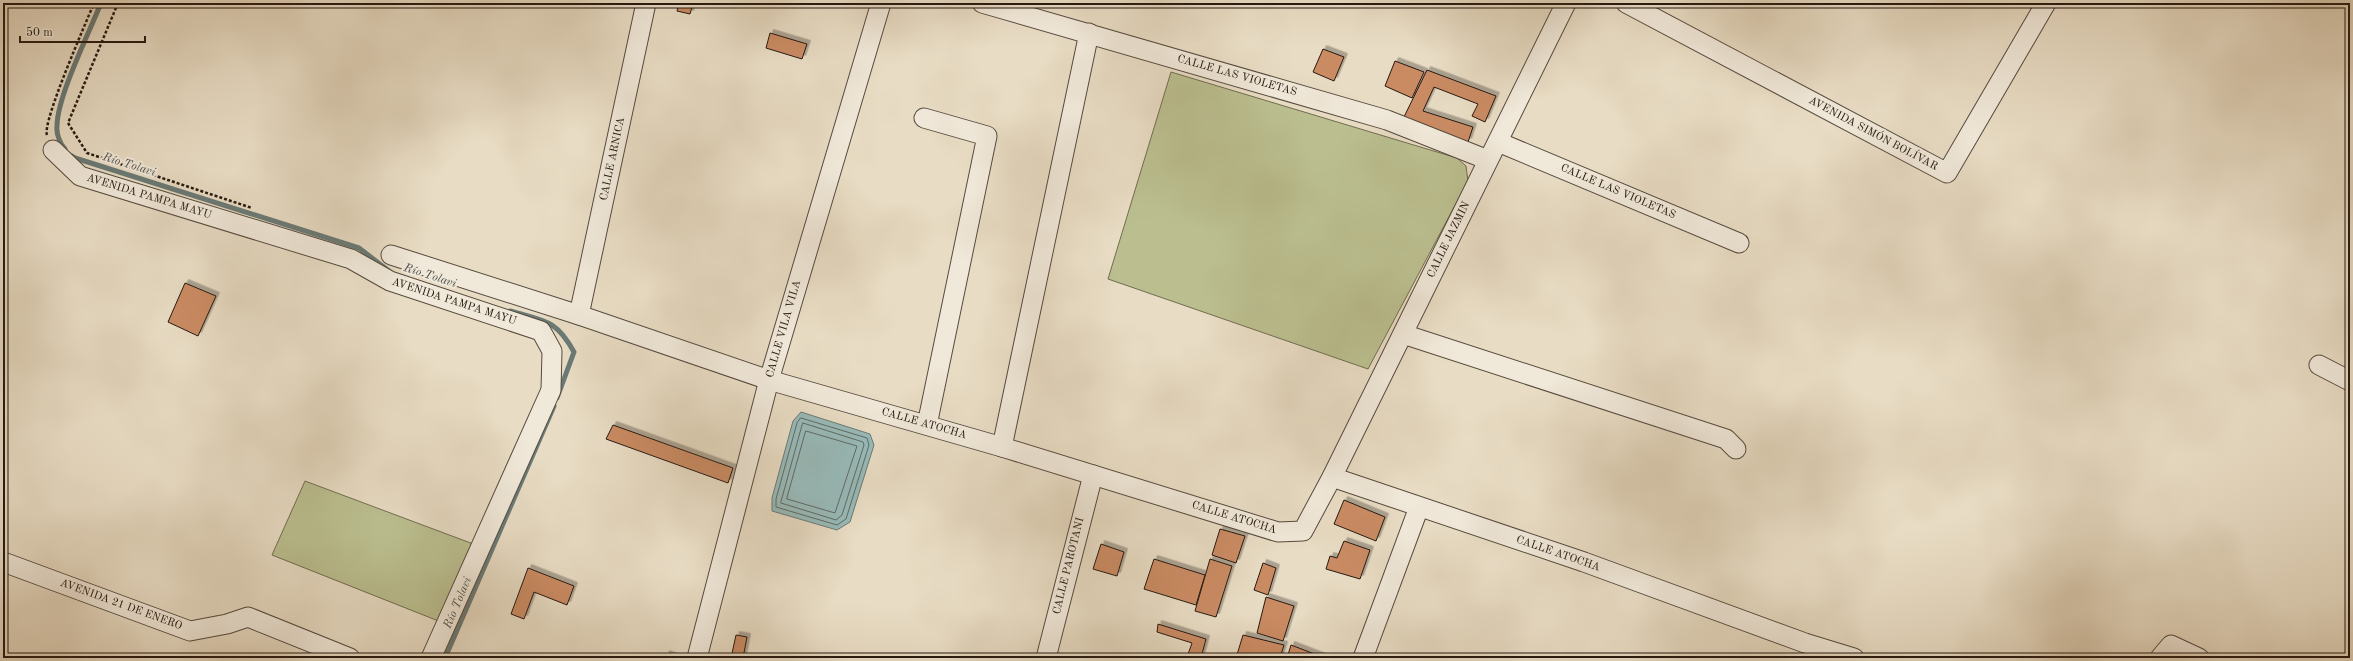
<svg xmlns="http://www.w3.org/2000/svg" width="2353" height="661" font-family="'Old Standard TT',serif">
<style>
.green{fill:#bbbf90;stroke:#706c50}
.water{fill:#98bab9;stroke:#6a7a76}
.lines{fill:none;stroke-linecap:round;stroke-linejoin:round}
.shore{stroke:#5e6a65;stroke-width:1}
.stream{stroke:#6a7a76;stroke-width:5}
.building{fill:#ca8b64;stroke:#251911;filter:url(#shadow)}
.minor-casing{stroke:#564a3e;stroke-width:21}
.path{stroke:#251911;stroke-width:2.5;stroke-dasharray:3 2;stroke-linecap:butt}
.minor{stroke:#f0e8d9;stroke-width:19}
.labels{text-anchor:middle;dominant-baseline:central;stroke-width:4;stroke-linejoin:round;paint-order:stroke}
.street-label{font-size:11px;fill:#251911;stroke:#f0e8d9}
.water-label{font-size:12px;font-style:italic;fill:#4d514c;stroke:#f0e8d9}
</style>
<defs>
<filter id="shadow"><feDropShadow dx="3.5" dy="-3.5" stdDeviation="0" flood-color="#0004"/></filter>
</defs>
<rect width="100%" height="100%" fill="#e8dcc4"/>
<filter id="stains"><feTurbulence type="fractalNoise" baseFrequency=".005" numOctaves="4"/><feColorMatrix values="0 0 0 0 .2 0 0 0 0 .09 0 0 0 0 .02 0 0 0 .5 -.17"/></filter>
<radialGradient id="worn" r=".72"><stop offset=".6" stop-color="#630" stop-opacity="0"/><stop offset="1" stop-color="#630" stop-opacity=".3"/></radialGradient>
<g class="green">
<path d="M1171,72l286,86 9,8 2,15 -100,188 -260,-90z"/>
<path d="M305,481l171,64 -35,77 -169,-67z"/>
</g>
<path class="water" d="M801,412l69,22 4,11 -24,77 -13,8 -65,-19v-13l21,-77z"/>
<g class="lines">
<g class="shore">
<path d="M801,418l66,20 2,7 -23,74 -9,6 -61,-18v-8l21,-76z"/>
<path d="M803,423l60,19 1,3 -22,70 -6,5 -55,-17z"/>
<path d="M806,431l51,15 -22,67 -48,-14z"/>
</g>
<g class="stream">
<path d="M65,149c-5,-5 -9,-16 -8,-23 0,-29 32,-93 44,-123"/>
<path d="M72,156l3,2 284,90 30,23"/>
<path d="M510,311c34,10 46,8 64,41l-17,46"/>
<path d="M445,658l109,-252"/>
</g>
</g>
<g class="building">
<path d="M679,3h14l-3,11 -13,-3z"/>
<path d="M770,33l37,11 -5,15 -36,-11z"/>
<path d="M1323,49l21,8 -10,24 -21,-9z"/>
<path d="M1395,61l29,11 -12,26 -27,-12z"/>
<path d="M1427,70l69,26 -11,26 -13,-6 6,-12 -44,-17 -11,24 50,16 -5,15 -66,-21z"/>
<path d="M185,283l31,13 -18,40 -30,-14z"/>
<path d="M613,425l120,43 -5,15 -122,-44z"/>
<path d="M1344,500l41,17 -9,24 -42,-17z"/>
<path d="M1220,529l25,7 -9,27 -24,-8z"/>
<path d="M1344,541l26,9 -10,29 -34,-10 4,-13 7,2z"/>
<path d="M1101,544l23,8 -7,24 -24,-7z"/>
<path d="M1154,559l51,16 -9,30 -52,-16z"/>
<path d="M1210,559l22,7 -16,51 -21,-6z"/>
<path d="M1263,563l13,5 -8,27 -14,-5z"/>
<path d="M528,568l46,18 -7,19 -33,-13 -10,27 -13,-5z"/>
<path d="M1266,597l28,9 -11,35 -26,-8z"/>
<path d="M1158,624l48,15 -5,19 -14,-1 5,-14 -35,-11z"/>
<path d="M736,635l11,2 -4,21h-12z"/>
<path d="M1243,635l41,10 -4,13h-44z"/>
<path d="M1291,645l34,13h-38z"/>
<path d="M666,654l11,4h-12z"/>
</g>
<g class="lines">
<g class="minor-casing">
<g id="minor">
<path d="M982,3l405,117 101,40"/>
<path d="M1626,3l321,170 99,-170"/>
<path d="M924,118l63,18 -60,289"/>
<path d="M1498,142l241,101"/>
<path d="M53,150l27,26 271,83 39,22 151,50 11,20 -1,39 -120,268"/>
<path d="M391,255l188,60 190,65 233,67 276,85 25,-1 29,-54 234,-474"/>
<path d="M579,315l67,-312"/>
<path d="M1403,334l323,105 10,10"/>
<path d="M2319,365l31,16"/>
<path d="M1002,447l87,-414"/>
<path d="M1332,477l252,85 221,81 49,15"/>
<path d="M6,563l184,68 37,-7 21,-7 102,41"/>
<path d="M697,658l72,-278 112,-377"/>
<path d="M1046,658l47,-183"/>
<path d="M1363,658l56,-151"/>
<path d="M2160,658l11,-13 28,13"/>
</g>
</g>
<g class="path">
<path d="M118,3l-50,120 19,30 165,55"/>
<path d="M47,135c-5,-13 39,-112 47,-132"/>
</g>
<use href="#minor" class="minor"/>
</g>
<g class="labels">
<g class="street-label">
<text transform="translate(1237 76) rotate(16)">CALLE LAS VIOLETAS</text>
<text transform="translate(1873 134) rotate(28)">AVENIDA SIMÓN BOLÍVAR</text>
<text transform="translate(613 159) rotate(-78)">CALLE ARNICA</text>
<text transform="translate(1618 192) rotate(23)">CALLE LAS VIOLETAS</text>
<text transform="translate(149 197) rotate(17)">AVENIDA PAMPA MAYU</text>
<text transform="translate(1449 240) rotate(-64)">CALLE JAZMIN</text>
<text transform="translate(454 302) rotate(18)">AVENIDA PAMPA MAYU</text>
<text transform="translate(784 329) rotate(-74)">CALLE VILA VILA</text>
<text transform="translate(924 424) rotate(16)">CALLE ATOCHA</text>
<text transform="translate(1234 518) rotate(17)">CALLE ATOCHA</text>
<text transform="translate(1558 554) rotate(19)">CALLE ATOCHA</text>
<text transform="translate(1069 566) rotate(-76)">CALLE PAROTANI</text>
<text transform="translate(121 605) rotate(20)">AVENIDA 21 DE ENERO</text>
</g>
<g class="water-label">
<text transform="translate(129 165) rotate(17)">Río Tolavi</text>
<text transform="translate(430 276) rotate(18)">Río Tolavi</text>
<text transform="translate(458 603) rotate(-67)">Río Tolavi</text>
</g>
</g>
<rect width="2353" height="661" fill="none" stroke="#e8dcc4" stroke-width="16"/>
<rect x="4" y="4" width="2345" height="653" fill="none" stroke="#251911" stroke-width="2"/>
<rect x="8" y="8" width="2337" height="645" fill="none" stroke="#251911"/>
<path d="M20 36v6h125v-6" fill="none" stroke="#251911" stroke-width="2"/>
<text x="26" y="36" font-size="12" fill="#251911" stroke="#f0e8d9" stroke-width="3" paint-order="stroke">50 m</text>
<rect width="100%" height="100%" filter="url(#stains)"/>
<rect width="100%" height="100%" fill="url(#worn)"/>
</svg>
